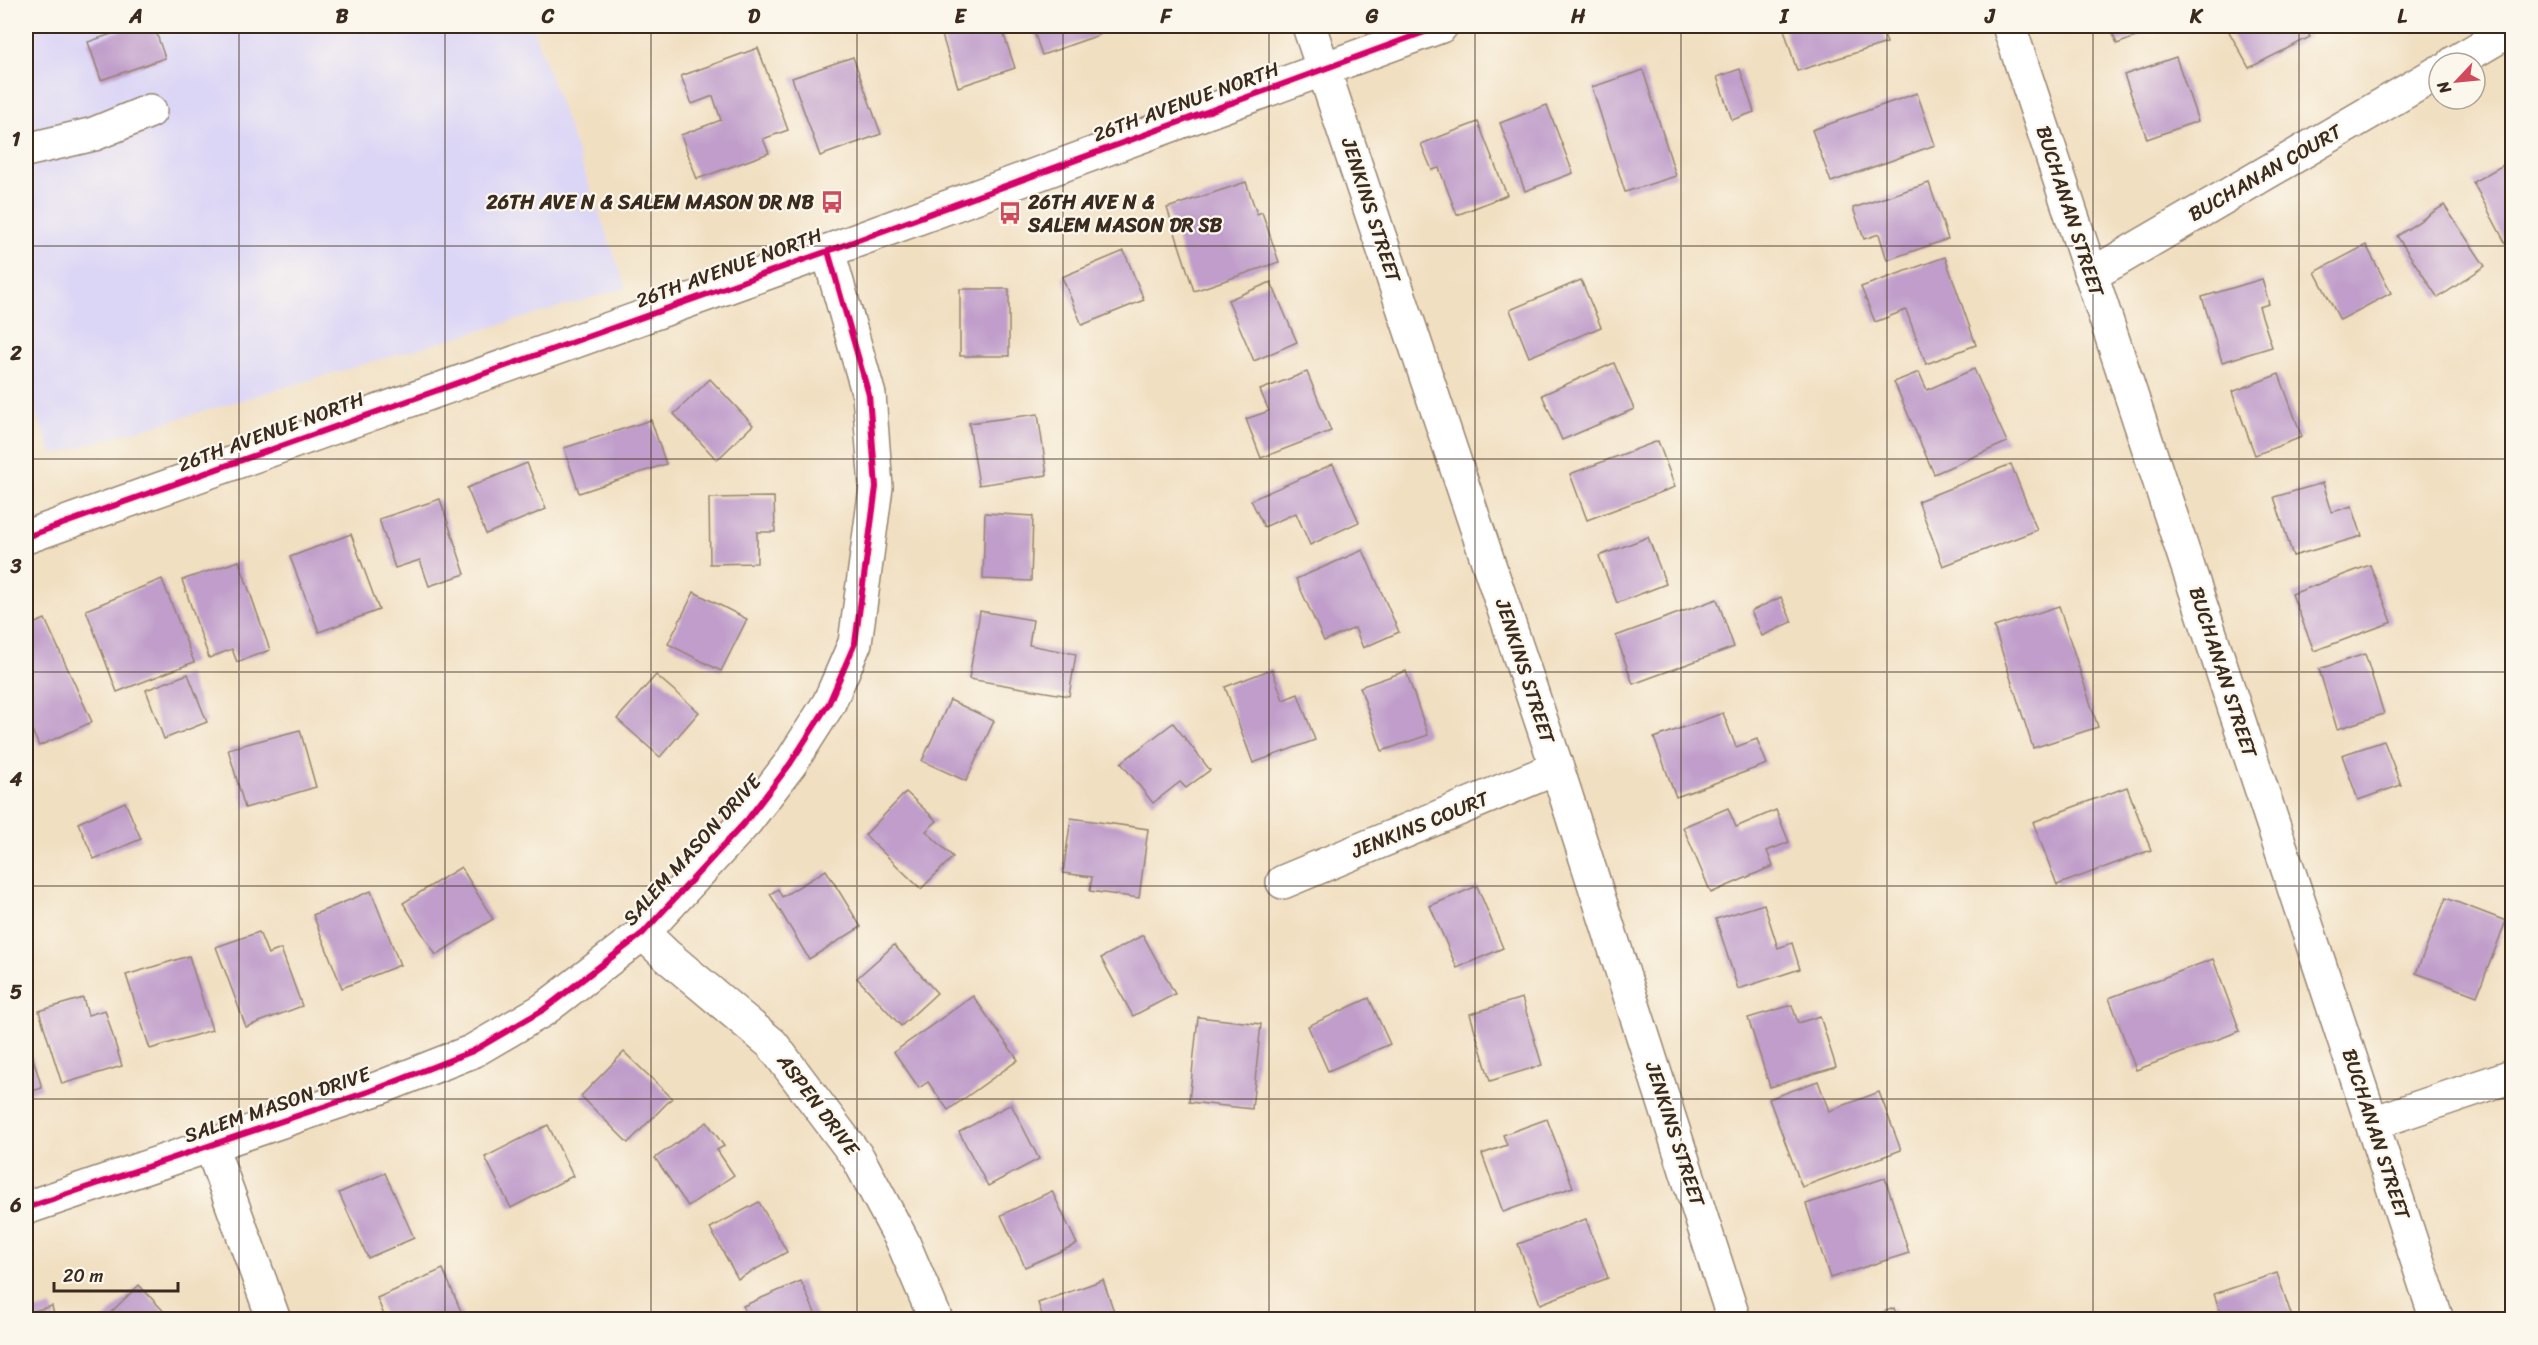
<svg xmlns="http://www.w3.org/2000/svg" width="2538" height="1345" font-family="Sriracha,sans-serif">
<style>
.built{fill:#dcd6f6}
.building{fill:#c09dca}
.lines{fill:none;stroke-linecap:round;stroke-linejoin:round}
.minor-casing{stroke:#968470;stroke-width:36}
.minor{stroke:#fff;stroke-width:33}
.cycleway-casing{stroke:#fbf7ec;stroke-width:10}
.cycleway{stroke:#d6006c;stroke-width:6}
.grid{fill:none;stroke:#3b2a1e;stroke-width:1.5;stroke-opacity:0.55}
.labels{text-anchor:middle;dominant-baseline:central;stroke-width:4.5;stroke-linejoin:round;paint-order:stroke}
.street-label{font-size:20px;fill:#3b2a1e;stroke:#fbf7ec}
.poi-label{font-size:20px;font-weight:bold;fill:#3b2a1e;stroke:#fbf7ec;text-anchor:end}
.neatline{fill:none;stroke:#3b2a1e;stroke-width:2}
.grid-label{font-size:20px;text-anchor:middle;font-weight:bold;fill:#3b2a1e}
</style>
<rect width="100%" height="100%" fill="#fbf7ec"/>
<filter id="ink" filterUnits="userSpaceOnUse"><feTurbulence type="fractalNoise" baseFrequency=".0167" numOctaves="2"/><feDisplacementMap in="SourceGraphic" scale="12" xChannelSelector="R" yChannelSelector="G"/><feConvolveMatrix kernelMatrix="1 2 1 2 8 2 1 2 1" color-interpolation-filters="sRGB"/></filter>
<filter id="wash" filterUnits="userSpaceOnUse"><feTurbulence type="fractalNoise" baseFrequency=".008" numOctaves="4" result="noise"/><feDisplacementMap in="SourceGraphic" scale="24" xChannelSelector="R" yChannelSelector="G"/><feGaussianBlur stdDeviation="1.35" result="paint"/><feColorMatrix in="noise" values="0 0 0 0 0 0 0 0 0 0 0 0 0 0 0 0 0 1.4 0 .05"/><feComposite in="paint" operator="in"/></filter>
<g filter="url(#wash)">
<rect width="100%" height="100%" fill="#f1dfc1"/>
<path class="built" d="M26,26h506l94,262 -573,167 -27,-64z"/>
<g id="blocks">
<g class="building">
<path d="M135,26h19l11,32 -64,22 -13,-38z"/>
<path d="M950,26h51l14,42 -57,19 -17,-55 10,-3z"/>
<path d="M1032,26h64l3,9 -57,20z"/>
<path d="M1783,26h98l6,17 -90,28z"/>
<path d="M2110,26h54l-47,18z"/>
<path d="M2226,26h78l6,11 -61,31z"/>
<path d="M758,48l30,82 -25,9 6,14 -72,26 -16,-44 40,-15 -8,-24 -21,8 -11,-28z"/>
<path d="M853,57l28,77 -61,22 -28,-78z"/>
<path d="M2176,57l22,64 -51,18 -23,-64z"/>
<path d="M1740,69l14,43 -22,8 -15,-43z"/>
<path d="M1643,70l33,106 -51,16 -33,-105z"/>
<path d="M1917,93l18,52 -104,37 -19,-52z"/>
<path d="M1547,105l26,68 -48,18 -25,-68z"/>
<path d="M1478,122l29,73 -50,20 -18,-47 -7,2 -11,-26z"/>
<path d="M2512,160v83l-5,3 -34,-64z"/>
<path d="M1246,182l11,32 5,-2 17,50 -85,29 -27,-83z"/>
<path d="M1929,183l19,56 -61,21 -8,-26 -15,5 -11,-31z"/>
<path d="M2444,205l41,61 -47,32 -41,-62z"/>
<path d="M2366,245l25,48 -51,27 -25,-48z"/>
<path d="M1124,251l20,49 -62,25 -20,-48z"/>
<path d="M1945,257l31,88 -50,19 -20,-54 -31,12 -14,-35z"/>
<path d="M2262,279l7,25 -10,3 13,40 -50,15 -20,-65z"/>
<path d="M1581,280l20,47 -72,30 -19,-47z"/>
<path d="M1271,282l26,60 -43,19 -26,-61z"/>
<rect x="960" y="289" width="49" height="67"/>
<path d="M1614,363l20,46 -72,31 -20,-45z"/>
<path d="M1974,369l33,73 -73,32 -40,-92 25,-10 8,18z"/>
<path d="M1307,372l24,59 -70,27 -15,-39 23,-8 -9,-21z"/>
<path d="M2279,374l23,63 -47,18 -23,-63z"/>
<path d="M710,379l43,46 -36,35 -43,-46z"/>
<path d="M1038,414l9,61 -68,10 -10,-62z"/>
<path d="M651,420l15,44 -87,29 -15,-45z"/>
<path d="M1658,441l17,46 -88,33 -17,-46z"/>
<path d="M527,463l19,46 -60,25 -19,-46z"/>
<path d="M1333,464l26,58 -49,23 -14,-32 -32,14 -13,-27z"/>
<path d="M2011,464l26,66 -94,36 -25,-65z"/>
<path d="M2323,483l9,29 20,-6 10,30 -69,20 -19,-59z"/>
<path d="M774,497l1,35h-18v31l-47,1 -1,-66z"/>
<path d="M440,499l25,75 -36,12 -9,-26 -25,8 -16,-49z"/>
<path d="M985,513l48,3 -2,65 -48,-2z"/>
<path d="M351,534l28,76 -60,22 -29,-75z"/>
<path d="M1648,537l18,47 -49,19 -18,-47z"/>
<path d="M1363,550l36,82 -36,16 -8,-20 -31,13 -28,-62z"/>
<path d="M239,561l31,89 -33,12 -5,-13 -23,9 -27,-78z"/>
<path d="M2370,565l22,57 -78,29 -22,-57z"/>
<path d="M162,579l32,83 -77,30 -31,-82z"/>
<path d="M694,592l53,27 -26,52 -53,-27z"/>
<path d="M1781,597l11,25 -30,14 -11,-25z"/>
<path d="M1717,599l17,48 -101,37 -17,-48z"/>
<path d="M2059,606l39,121 -65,21 -39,-121z"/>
<path d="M980,611l53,9 -4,25 47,9 -7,42 -100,-17z"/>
<path d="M45,619l47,103 -53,24 -13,-29v-90z"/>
<path d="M2365,654l19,60 -47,15 -18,-60z"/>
<path d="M1272,669l11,31 15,-6 17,46 -62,23 -28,-76z"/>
<path d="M1406,671l22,64 -46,16 -22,-64z"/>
<path d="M188,674l19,48 -43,17 -18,-49z"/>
<path d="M656,675l43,37 -39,45 -43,-38z"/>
<path d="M950,700l44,21 -28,60 -44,-20z"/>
<path d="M1723,713l13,34 21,-8 10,25 -91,33 -22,-59z"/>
<path d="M1173,723l37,47 -24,18 -6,-6 -27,21 -32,-40z"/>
<path d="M300,730l16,57 -71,21 -17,-59z"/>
<path d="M2384,741l17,44 -43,15 -16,-45z"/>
<path d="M2127,787l24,63 -94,35 -24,-63z"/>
<path d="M906,792l31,29 -11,10 27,26 -32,32 -56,-54z"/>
<path d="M125,802l16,37 -47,20 -16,-36z"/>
<path d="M1728,808l8,19 40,-17 13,32 -22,9 6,15 -62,27 -28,-66z"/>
<path d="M1071,818l77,11 -9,69 -49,-7 2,-14 -29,-4z"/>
<path d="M461,867l32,52 -57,36 -33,-52z"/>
<path d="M826,870l35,57 -52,32 -39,-65 8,-5 4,8z"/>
<path d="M1477,886l26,62 -46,20 -27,-62z"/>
<path d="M371,891l29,74 -58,23 -29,-73z"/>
<path d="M2446,898l60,23 -29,75 -61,-23z"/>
<path d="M1764,904l14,44 14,-5 8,26 -62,20 -22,-70z"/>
<path d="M259,932l9,22 13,-5 21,57 -56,21 -30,-80z"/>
<path d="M1143,935l32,59 -42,22 -32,-58z"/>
<path d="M894,945l43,48 -36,33 -44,-48z"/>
<path d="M189,956l23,74 -62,19 -24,-74z"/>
<path d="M2213,959l27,72 -104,39 -27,-72z"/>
<path d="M973,996l45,64 -70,50 -20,-28 -9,6 -25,-36z"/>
<path d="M83,998l5,17 17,-5 17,56 -60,18 -23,-73z"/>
<path d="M1369,998l21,46 -62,27 -20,-45z"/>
<path d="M1522,998l20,67 -52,16 -20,-67z"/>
<path d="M1792,1005l6,18 22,-7 16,51 -66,20 -22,-69z"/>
<path d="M1198,1017l63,7 -9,85 -63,-7z"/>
<path d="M29,1045l13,43 -16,5v-47z"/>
<path d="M624,1052l48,46 -44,45 -47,-47z"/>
<path d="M1818,1081l11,30 50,-19 22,58 -99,37 -33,-88z"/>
<path d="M1011,1104l28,55 -51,27 -29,-54z"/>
<path d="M1547,1119l26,68 -70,25 -21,-58 25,-9 -4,-10z"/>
<path d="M707,1122l17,24 -7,4 17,25 -46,31 -33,-48z"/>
<path d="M548,1125l25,51 -62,32 -26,-51z"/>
<path d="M385,1173l29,65 -46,20 -29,-65z"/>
<path d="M1885,1178l24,75 -79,25 -24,-74z"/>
<path d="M1052,1191l25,53 -52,23 -24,-52z"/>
<path d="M759,1202l28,50 -49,27 -28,-51z"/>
<path d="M1586,1219l22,59 -68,26 -22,-60z"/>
<path d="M443,1269l20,47 -7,4h-70l-9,-22z"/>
<path d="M2277,1273l16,47h-70l-9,-26z"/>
<path d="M1103,1280l14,40h-73l-6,-17z"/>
<path d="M801,1281l17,39h-69l-6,-14z"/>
<path d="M139,1285l33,35h-69z"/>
<path d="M52,1306l3,14h-29v-7z"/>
<path d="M1894,1308l4,12h-34v-1z"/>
</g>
</g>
</g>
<g filter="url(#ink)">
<use href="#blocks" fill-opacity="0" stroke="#968470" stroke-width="1.5"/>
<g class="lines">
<g class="minor-casing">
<g id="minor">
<path d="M1309,26l248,742 177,552"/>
<path d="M2009,26l428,1294"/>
<path d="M2454,63l58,-34"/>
<path d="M26,150l68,-16 56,-23"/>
<path d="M2091,275l348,-203"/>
<path d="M26,537l802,-286 613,-225"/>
<path d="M1283,882l274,-114"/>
<path d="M643,933l23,22 106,89 86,114 44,82 34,80"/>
<path d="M2373,1123l139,-47"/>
<path d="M211,1146l63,174"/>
<path d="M26,1208l353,-120 94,-37 70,-41 100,-77 104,-113 43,-56 39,-61 26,-60 9,-66 12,-90 -7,-92 -41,-144"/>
</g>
</g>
<use href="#minor" class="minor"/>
<g class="cycleway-casing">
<g id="cycleway">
<path d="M26,537l802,-286 613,-225"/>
<path d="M26,1208l353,-120 94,-37 70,-41 100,-77 104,-113 43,-56 39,-61 26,-60 9,-66 12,-90 -7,-92 -41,-144"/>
</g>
</g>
<use href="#cycleway" class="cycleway"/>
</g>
</g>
<path class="grid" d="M239,26v1294M445,26v1294M651,26v1294M857,26v1294M1063,26v1294M1269,26v1294M1475,26v1294M1681,26v1294M1887,26v1294M2093,26v1294M2299,26v1294M26,246h2486M26,459h2486M26,672h2486M26,886h2486M26,1099h2486"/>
<defs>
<g id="bus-bare" transform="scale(1.8)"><path d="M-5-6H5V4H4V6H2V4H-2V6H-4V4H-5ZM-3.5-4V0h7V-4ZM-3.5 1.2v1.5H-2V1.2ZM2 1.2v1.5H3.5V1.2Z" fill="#d1495b" stroke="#fbf7ec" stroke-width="2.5" paint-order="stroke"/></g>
</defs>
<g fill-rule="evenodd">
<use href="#bus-bare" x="832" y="202"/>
<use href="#bus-bare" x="1010" y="213"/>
</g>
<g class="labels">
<g class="street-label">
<text transform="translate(1186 102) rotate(-20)">26TH AVENUE NORTH</text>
<text transform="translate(2265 173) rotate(-30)">BUCHANAN COURT</text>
<text transform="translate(1371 210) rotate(72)">JENKINS STREET</text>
<text transform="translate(2070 211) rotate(72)">BUCHANAN STREET</text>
<text transform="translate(729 268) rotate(-20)">26TH AVENUE NORTH</text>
<text transform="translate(271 432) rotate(-20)">26TH AVENUE NORTH</text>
<text transform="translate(1525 671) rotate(72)">JENKINS STREET</text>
<text transform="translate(2223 672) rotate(72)">BUCHANAN STREET</text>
<text transform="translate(1420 825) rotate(-22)">JENKINS COURT</text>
<text transform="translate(692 850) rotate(-48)">SALEM MASON DRIVE</text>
<text transform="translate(277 1105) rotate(-19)">SALEM MASON DRIVE</text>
<text transform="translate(818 1105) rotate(53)">ASPEN DRIVE</text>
<text transform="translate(1675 1134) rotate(72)">JENKINS STREET</text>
<text transform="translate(2376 1134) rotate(72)">BUCHANAN STREET</text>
</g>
<g class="poi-label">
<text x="814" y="202">26TH AVE N &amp; SALEM MASON DR NB</text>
<text x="1028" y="202" text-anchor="start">26TH AVE N &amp;<tspan x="1028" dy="23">SALEM MASON DR SB</tspan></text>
</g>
</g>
<rect width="2538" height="1345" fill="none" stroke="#fbf7ec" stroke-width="66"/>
<g transform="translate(2457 81) rotate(244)"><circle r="28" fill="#fbf7ec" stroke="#aea59a" stroke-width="1.5"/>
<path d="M0-4.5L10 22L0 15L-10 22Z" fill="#d1495b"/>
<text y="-9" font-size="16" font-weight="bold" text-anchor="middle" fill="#3b2a1e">N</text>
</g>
<path d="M54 1282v9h124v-9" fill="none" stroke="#3b2a1e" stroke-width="3"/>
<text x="63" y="1282" font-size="18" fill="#3b2a1e" stroke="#fbf7ec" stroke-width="4.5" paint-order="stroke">20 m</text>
<rect x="33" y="33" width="2472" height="1279" class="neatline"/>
<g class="grid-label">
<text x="136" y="23">A</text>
<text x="342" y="23">B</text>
<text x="548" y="23">C</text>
<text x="754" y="23">D</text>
<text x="960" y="23">E</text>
<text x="1166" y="23">F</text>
<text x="1372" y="23">G</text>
<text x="1578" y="23">H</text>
<text x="1784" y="23">I</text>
<text x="1990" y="23">J</text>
<text x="2196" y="23">K</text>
<text x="2402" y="23">L</text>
<text x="16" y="146">1</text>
<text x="16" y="360">2</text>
<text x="16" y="573">3</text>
<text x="16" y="786">4</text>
<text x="16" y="999">5</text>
<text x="16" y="1212">6</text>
</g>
</svg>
